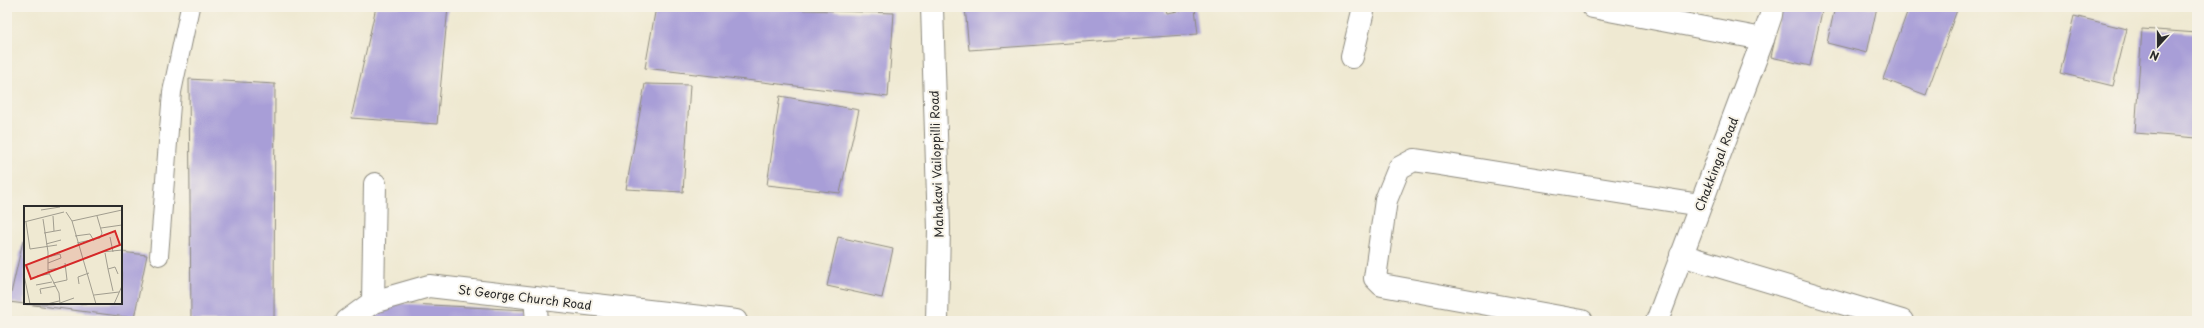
<svg xmlns="http://www.w3.org/2000/svg" width="2204" height="328" font-family="'Playpen Sans',sans-serif">
<style>
.building{fill:#a89ed7}
.lines{fill:none;stroke-linecap:round;stroke-linejoin:round}
.service-casing{stroke:#8d8a7e;stroke-width:20}
.minor-casing{stroke:#8d8a7e;stroke-width:24}
.secondary-casing{stroke:#8d8a7e;stroke-width:24}
.service{stroke:#fff;stroke-width:18}
.minor{stroke:#fff;stroke-width:22}
.secondary{stroke:#fff;stroke-width:22}
.labels{text-anchor:middle;dominant-baseline:central;stroke-width:4;stroke-linejoin:round;paint-order:stroke}
.street-label{font-size:12px;fill:#2b2b2b;stroke:#f7f3e8}
.inset-road{fill:none;stroke:#a19d8f;stroke-width:1}
.view{fill:#d62828;fill-opacity:0.15;stroke:#d62828;stroke-width:2}
.inset-edge{fill:none;stroke:#2b2b2b;stroke-width:2}
</style>
<rect width="100%" height="100%" fill="#f7f3e8"/>
<filter id="ink" filterUnits="userSpaceOnUse"><feTurbulence type="fractalNoise" baseFrequency=".025" numOctaves="2"/><feDisplacementMap in="SourceGraphic" scale="8" xChannelSelector="R" yChannelSelector="G"/><feConvolveMatrix kernelMatrix="1 2 1 2 8 2 1 2 1" color-interpolation-filters="sRGB"/></filter>
<filter id="wash" filterUnits="userSpaceOnUse"><feTurbulence type="fractalNoise" baseFrequency=".012" numOctaves="4" result="noise"/><feDisplacementMap in="SourceGraphic" scale="16" xChannelSelector="R" yChannelSelector="G"/><feGaussianBlur stdDeviation="0.9" result="paint"/><feColorMatrix in="noise" values="0 0 0 0 0 0 0 0 0 0 0 0 0 0 0 0 0 1.4 0 .05"/><feComposite in="paint" operator="in"/></filter>
<g filter="url(#wash)">
<rect width="100%" height="100%" fill="#efe9d2"/>
<g id="blocks">
<g class="building">
<path d="M376,7h72l-11,117 -86,-6z"/>
<path d="M656,7h64l174,6 -6,84 -243,-29z"/>
<path d="M965,7h199l2,6 29,-5 3,26 -229,16z"/>
<path d="M1782,7h41l-13,59 -39,-9z"/>
<path d="M1835,7h42l-10,46 -40,-10z"/>
<path d="M1909,7h42l6,3 -31,85 -43,-16z"/>
<path d="M2074,16l53,13 -14,57 -53,-13z"/>
<path d="M2142,29l55,4v105l-62,-5z"/>
<path d="M189,79l86,5 -1,237h-83z"/>
<path d="M645,84l45,1 -7,107 -57,-3z"/>
<path d="M780,96l79,14 -19,83 -73,-8z"/>
<path d="M838,237l55,12 -11,49 -55,-12z"/>
<path d="M23,241h2v63l-16,-2z"/>
<path d="M121,252l26,3 -13,63 -108,-14 95,-1z"/>
<path d="M373,302l153,8v11h-152z"/>
</g>
</g>
</g>
<g filter="url(#ink)">
<use href="#blocks" fill-opacity="0" stroke="#8d8a7e" stroke-width="1"/>
<g class="lines">
<g class="service-casing">
<path id="service" d="M159,256l13,-164 18,-85"/>
</g>
<g class="minor-casing">
<g id="minor">
<path d="M1593,7l170,32"/>
<path d="M1352,57l12,-50"/>
<path d="M1681,255l221,66"/>
<path d="M535,298l2,23"/>
<path d="M373,302l2,-118"/>
<path d="M347,321l26,-19 56,-16 307,35"/>
<path d="M1582,321l-200,-36 -7,-7 11,-78 13,-32 15,-8 14,2 272,43"/>
<path d="M1657,321l106,-282 8,-24 1,-8"/>
</g>
</g>
<g class="secondary-casing">
<path id="secondary" d="M932,7l7,222 -2,92"/>
</g>
<use href="#service" class="service"/>
<use href="#minor" class="minor"/>
<use href="#secondary" class="secondary"/>
</g>
</g>
<g class="labels">
<g class="street-label">
<text transform="translate(936 164) rotate(-92)">Mahakavi Vailoppilli Road</text>
<text transform="translate(1716 164) rotate(-69)">Chakkingal Road</text>
<text transform="translate(525 297) rotate(7)">St George Church Road</text>
</g>
</g>
<g transform="translate(24 206)">
<rect width="98" height="98" fill="#efe9d2"/>
<path class="inset-road" d="M17,4l19,-3M42,6l6,9 24,83M29,10l1,15M19,13l5,33v19l11,22 1,11M48,15l50,-11M0,16l40,-10M2,16l4,27 27,-4M77,22l21,-3M20,27l17,-3M51,30l15,-2 4,7M86,31l3,15M53,37l23,-5 2,-5 -5,-17M22,38l15,-4M81,47l3,16 7,-2 3,7M24,51l12,-3 1,4 -13,5M58,53l20,-7 20,-2M84,63l5,22M24,64l17,-3M0,69l6,29M13,70l12,-2M29,77l14,-3 -2,-17M55,78l-1,-7 11,-4M12,79l16,-3M17,88l-1,-5 16,-3M70,89l25,-3M36,97l14,-5M23,98l12,-3M90,98l8,-18"/>
<path class="view" d="M91,25l5,14 -89,34 -5,-14z"/>
<rect width="98" height="98" class="inset-edge"/>
</g>
<rect width="2204" height="328" fill="none" stroke="#f7f3e8" stroke-width="24"/>
<g transform="translate(2158 46) rotate(201)" stroke="#f7f3e8" stroke-width="3" paint-order="stroke">
<path d="M0-3L7 15L0 10L-7 15Z" fill="#2b2b2b"/>
<text y="-6" font-size="11" font-weight="bold" text-anchor="middle" fill="#2b2b2b">N</text>
</g>
</svg>
